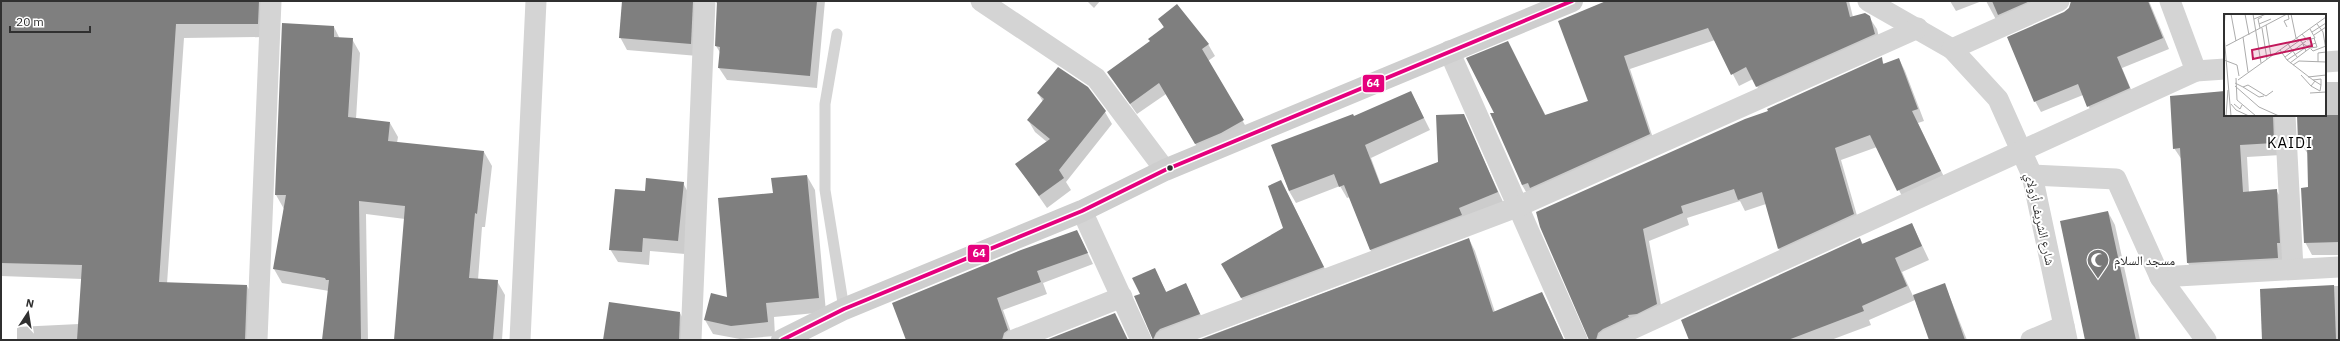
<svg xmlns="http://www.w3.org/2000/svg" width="2340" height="341" font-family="'IBM Plex Sans','Noto Naskh Arabic',sans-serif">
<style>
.shadow{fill:#0003}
.building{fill:#7f7f7f}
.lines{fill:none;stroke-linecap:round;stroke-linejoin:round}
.service{stroke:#d4d4d4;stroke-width:11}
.minor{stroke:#d4d4d4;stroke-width:21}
.secondary{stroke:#cecece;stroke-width:22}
.bus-1-casing{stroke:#fff;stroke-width:7}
.bus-1{stroke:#e5007d;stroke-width:4}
.bus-dot{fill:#303030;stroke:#fff;stroke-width:1.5}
.labels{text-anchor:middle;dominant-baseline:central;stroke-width:4;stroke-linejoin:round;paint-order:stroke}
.street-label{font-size:13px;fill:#303030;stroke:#fff}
.poi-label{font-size:13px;fill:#303030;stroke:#fff;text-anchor:start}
.quarter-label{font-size:15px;letter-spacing:1px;fill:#000;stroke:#fff}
.inset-road{fill:none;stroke:#acacac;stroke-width:1}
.view{fill:#c2185b;fill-opacity:0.15;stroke:#c2185b;stroke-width:2}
.inset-edge{fill:none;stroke:#303030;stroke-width:2}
.line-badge{stroke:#fff;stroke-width:1.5}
.badge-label{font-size:11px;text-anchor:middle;font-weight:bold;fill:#fff}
</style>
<rect width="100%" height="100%" fill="#fff"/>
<g class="shadow">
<path d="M1,1h268l-3,36 -82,1 -17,246 80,2 8,14 -2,40h-236v-13l62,-3 3,-45 -81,-3z"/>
<path d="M623,1h202l-8,87 -90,-8 -8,-12 2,-14 -5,-8 2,-42 -4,-3 -16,55 -71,-6 -7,-13z"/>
<path d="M1087,1h13l-6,7z"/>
<path d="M1612,1h237l4,16h16l8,12 4,17 -117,53 -11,-20 -14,7 -24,-46 -85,29 26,78 -127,50 -7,-12 -26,-71 18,-59 32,61 43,-15z"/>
<path d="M1950,1h32l-26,10z"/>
<path d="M1986,1h74l-60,26z"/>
<path d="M2064,1h85l20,48 -47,19 13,31 -41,18 -11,-22 -42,17 -6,-11 30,-88 8,-11z"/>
<path d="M1160,20l48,24 7,12 -7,5 41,71 -47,23 -36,-61 -29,20 -29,-41 43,-31 13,-14z"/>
<path d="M334,27l6,12h12l8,14 -4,66 34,4 8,14 -1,6 87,9 8,14 -7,61h-3l-4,53 19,1 8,14 -3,45h-107l10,-121 -39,-5 2,126h-45l6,-49 -47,-8 -8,-14 10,-60 -8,-14z"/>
<path d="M1881,59l3,5 15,-5 6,12 19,50 -6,2 29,60 -42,19 -28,-55 -36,13 19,66 -74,34 -7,-11 -13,-45 -21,7 -5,-10 -53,17 2,7 -40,16 14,75 -52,24h-22v-5l-48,-109 228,-115z"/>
<path d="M2325,82h14v173h-27l-7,-13 4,-54 -1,-34 -9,-13 -1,-24h-12l-5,38 -34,2 2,35 27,-2 8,13v68l-89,5 -7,-13 -6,-103 -8,-12 51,-55v22h100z"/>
<path d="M1411,92l19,38 -59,28 10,27 58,-23 24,-47 41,89 -127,57 -7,-12 -20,-52 -3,1 -7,-12 -44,17 -7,-12 -17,-46 82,-28z"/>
<path d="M1038,93l67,19 7,12 -46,58 5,8 -24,18 -30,-43 30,-23 -12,-10 -7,-12 15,-18z"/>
<path d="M807,176l8,14 11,122 -52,5 1,19 -35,3 -27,-5 -8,-14 23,-22 46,-104z"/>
<path d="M683,183l7,13 -5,58 -35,-3 -1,14 -31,-3 -8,-13 36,-56z"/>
<path d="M1286,191l43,86 -82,31 -25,-44 62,-36z"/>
<path d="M2108,212l7,13 25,115h-54z"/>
<path d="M1912,224l17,36 -27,12 11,24 32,-11 22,55h-37l-15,-40 -46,20 2,5 -40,15h-141l170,-101 3,5z"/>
<path d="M1077,231l16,33 -50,19 4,11 -44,16 11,30h-107z"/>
<path d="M1469,239l6,12 20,61 47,-19 22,47h-366z"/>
<path d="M1154,269l13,24 19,-9 20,42 -34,14h-18l-13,-45z"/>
<path d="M2334,286h5v54h-76z"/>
<path d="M680,313l7,13 -1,14h-82z"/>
</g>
<g class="building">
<path d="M1,1h258l-1,23h-82l-17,258 88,3 -2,55h-168l5,-75 -81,-2z"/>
<path d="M622,1h71l-2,43 -72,-6z"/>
<path d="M717,1h100l-7,75 -92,-8 2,-21 -5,-1z"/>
<path d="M1606,1h240l4,16 15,-4 5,3 5,18 -119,53 -10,-20 -15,8 -23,-47 -84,28 26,78 -120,54 -2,-5 -6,2 -32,-72h4l-28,-55 42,-17 37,74 43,-14 -30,-80z"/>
<path d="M1992,1h38l-32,14z"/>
<path d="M2071,1h77l15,37 -46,19 13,31 -43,19 -9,-23 -44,18 -27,-65 57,-25 5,-4z"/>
<path d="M1177,4l32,40 -7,5 42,71 -23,13 -26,11 -36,-61 -29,21 -23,-32 43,-31 -2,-2 16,-12 -6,-8z"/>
<path d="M282,23l52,3v11l19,1 -5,79 42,5 -2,19 96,10 -7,63 -2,-1 -6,65 29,2 -5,60h-99l11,-134 -46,-5 2,139h-39l7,-60h-3l-1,-2 -52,-9 13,-74h-11z"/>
<path d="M1882,57l1,7 16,-6 19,51 -6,2 29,60 -44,20 -27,-56 -35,13 19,66 -76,35 -16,-57 -24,8 -4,-11 -53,17 2,7 -40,16 14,75 -20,10 -9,1 1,2 -26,12 -5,4 -2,7h-7l-49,-113 -4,-15 209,-93 23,-8 -1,-2z"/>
<path d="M1058,67l30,20 18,24 -47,59 5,8 -25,18 -24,-32 35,-25 -23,-19 17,-21 -7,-6z"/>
<path d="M1411,91l13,27 -59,27 15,39 58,-22 -2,-47 28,-1 34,78 -39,16 3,7 -92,35 -26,-65 -5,2 -5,-13 -45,17 -18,-46 82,-31 1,2z"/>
<path d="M2225,91v24h48l1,28 -34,2 3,47 34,-3 3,54h-3l1,15 -91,5 -7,-115 -7,1 -3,-53z"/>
<path d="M2297,115h42v127l-35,1 -3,-55 7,-1 -1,-44 -9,-2z"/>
<path d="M807,175l12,123 -53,5 2,19 -37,4 -27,-6 7,-27 16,4 -9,-99 55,-5 -2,-15z"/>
<path d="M646,178l38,4 -6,59 -35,-3 -1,14 -33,-2 6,-61 30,2z"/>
<path d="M1281,180l43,87 -83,31 -20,-34 62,-36 -15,-42z"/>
<path d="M2108,211l28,129h-51l-25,-119z"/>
<path d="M1912,223l10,23 -27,12 12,28 -45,20 2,5 -76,29h-99l-8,-20 179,-82 2,6z"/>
<path d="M1077,230l11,23 -51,18 4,11 -44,16 11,32 -4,3 -2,7h-96l-14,-37 129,-53z"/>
<path d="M1469,238l24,74 49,-20 22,48h-365z"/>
<path d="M1155,268l11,24 20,-9 14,31 -40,15 -4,4 -3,7 -19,-44 6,-2 -8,-16z"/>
<path d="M1945,283l20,57h-36l-16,-45z"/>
<path d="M2334,285l2,55h-74l-2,-51z"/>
<path d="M609,302l71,10 -1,28h-76z"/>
<path d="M1115,313l13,27h-82z"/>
</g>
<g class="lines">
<path class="service" d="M837,34l-12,70v86l19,119"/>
<g class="minor">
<path d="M981,1l115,77 69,92"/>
<path d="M1868,1l84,48 46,50 34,76 35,165"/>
<path d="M2170,1l26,70 29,-2"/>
<path d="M1952,49l107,-48"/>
<path d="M1449,51l128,289"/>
<path d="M2325,62l14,-1"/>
<path d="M2285,115l8,154"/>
<path d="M2032,175l84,4 44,98 179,-10"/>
<path d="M1082,211l59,129"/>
<path d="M2160,277l46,63"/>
<path d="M257,340l14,-339"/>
<path d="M520,340l16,-339"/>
<path d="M691,340l14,-339"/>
<path d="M1014,340l108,-43"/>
<path d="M1165,340l352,-133 401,-179"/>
<path d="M1608,340l588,-269"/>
<path d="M2031,340l33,-14"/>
</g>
<path class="secondary" d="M782,340l62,-31 238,-98 83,-41 407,-169"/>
<g class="bus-1-casing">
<path id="bus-1" d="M782,340l62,-31 238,-98 83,-41 407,-169"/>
</g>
<use href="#bus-1" class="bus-1"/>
</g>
<defs>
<g id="mosque-pin" transform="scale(1.15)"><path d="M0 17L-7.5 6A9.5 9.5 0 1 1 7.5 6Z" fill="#787878" stroke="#fff"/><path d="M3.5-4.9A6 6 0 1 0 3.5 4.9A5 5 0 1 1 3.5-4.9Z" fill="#fff"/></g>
</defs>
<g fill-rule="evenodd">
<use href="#mosque-pin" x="2098" y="260"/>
</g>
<circle class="bus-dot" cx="1170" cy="168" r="3.5"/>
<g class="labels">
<g class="street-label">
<text transform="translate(2040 219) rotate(77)">شارع الشريف أزولاي</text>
</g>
<g class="poi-label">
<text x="2114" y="260">مسجد السلام</text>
</g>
<g class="quarter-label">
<text x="2290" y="142">KAIDI</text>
</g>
</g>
<g transform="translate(2224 14)">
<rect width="102" height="102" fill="#fff"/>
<path class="inset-road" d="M7,0l5,27M21,0l4,21M29,0l8,49M67,0l5,24 6,4 4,9M30,5l12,-5M35,10l12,-5M93,10l6,8 3,18M42,11l5,31M63,13l-3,-6 5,-2 -1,-5M36,14l-2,-9 4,-2M38,14l5,31M0,15l1,-15M88,18l14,-9M78,20l5,6 8,-2 -5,-9M0,21l7,81M90,21l12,-8M19,23l5,35M64,30l9,13M79,30l4,2 9,-3M2,32l61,-32M87,35l2,2 13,-5M56,36l7,10 26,20 8,-1v6l-8,-5M58,39l17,-12M61,43l21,-16M0,46l13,5 2,11M63,46l18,-12M94,48v-9l8,-1M66,49l20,-15 7,-1 -3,-9M69,51l6,-4 27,1M0,61v14M77,61l10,11 4,-5M84,63l18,-2M12,64l1,22 19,16M14,66l88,-63M11,69l8,4 5,-2 18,11 7,-5M11,72l24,21 20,9M87,72l9,5 1,-6M19,73l16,10 5,-1M86,79l16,-1M7,90l5,6 13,6M10,90l6,5 2,-4M2,102l2,-26"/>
<path class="view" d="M86,24l2,8 -59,13 -1,-9z"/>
<rect width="102" height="102" class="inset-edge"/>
</g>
<g class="line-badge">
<rect x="1362" y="74" width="23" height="19" rx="4" fill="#e5007d"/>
<rect x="967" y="244" width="23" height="19" rx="4" fill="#e5007d"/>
</g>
<g class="badge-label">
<text x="1373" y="87">64</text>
<text x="979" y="257">64</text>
</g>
<rect width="2340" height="341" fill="none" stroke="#303030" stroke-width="4"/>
<g transform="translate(28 313) rotate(12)" stroke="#ffffff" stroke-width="3" paint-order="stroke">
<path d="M0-3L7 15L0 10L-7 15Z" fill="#303030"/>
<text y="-6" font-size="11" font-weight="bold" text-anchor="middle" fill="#303030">N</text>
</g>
<path d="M10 26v6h80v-6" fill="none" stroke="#303030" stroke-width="2"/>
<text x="16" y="26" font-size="12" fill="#303030" stroke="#ffffff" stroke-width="3" paint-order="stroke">20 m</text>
</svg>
